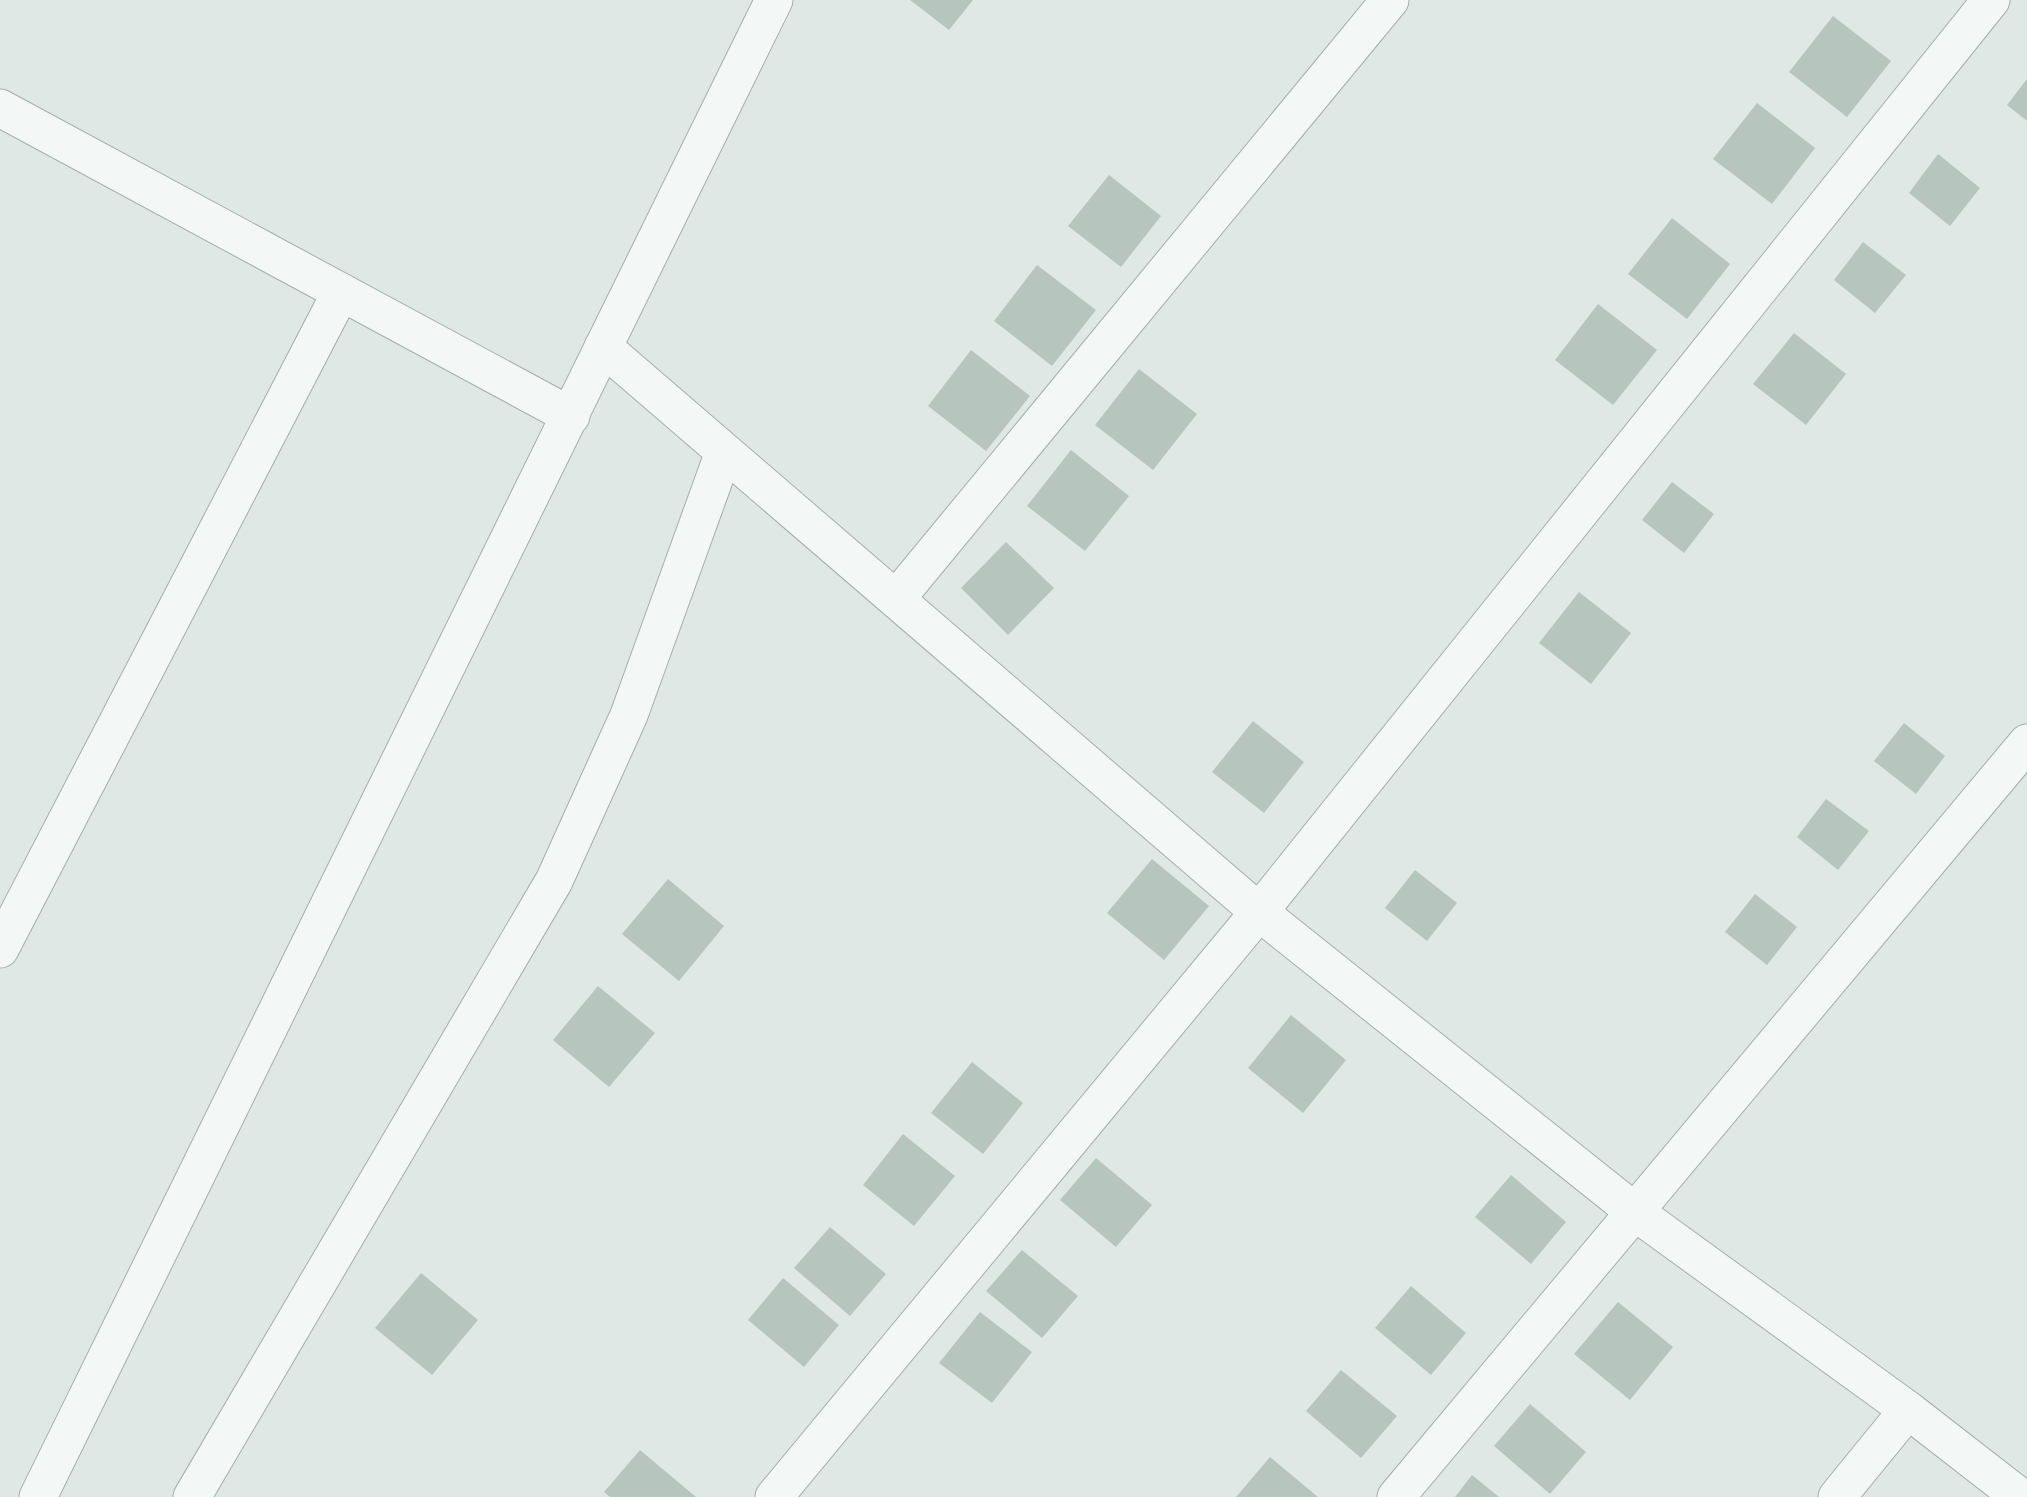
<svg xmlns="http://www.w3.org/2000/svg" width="2027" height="1497" font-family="Raleway,sans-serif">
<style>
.building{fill:#b7c5bf}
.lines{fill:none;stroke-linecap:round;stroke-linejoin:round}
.street-casing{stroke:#a2afaa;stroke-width:39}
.street{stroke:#f3f7f5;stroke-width:37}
</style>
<rect width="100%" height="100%" fill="#e0e8e5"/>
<g class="building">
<path d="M910,0h63l-24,30z"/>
<path d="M1833,16l58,45 -44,56 -58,-45z"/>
<path d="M2027,79v42l-20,-16z"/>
<path d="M1757,103l58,45 -43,56 -59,-45z"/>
<path d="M1938,154l42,34 -30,38 -41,-33z"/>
<path d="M1109,175l52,41 -40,51 -53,-41z"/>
<path d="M1672,218l58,46 -43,55 -59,-45z"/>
<path d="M1863,242l43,33 -31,38 -41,-33z"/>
<path d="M1037,265l59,45 -44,56 -58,-45z"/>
<path d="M1598,304l59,46 -44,55 -58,-45z"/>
<path d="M1794,333l52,41 -40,51 -53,-41z"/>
<path d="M971,350l59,46 -44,55 -58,-45z"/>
<path d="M1139,369l58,45 -44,56 -58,-45z"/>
<path d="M1071,450l58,46 -44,55 -58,-45z"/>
<path d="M1672,482l42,32 -30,39 -42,-33z"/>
<path d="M1006,542l48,46 -46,47 -47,-47z"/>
<path d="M1579,592l52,41 -40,51 -52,-41z"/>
<path d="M1253,721l51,41 -40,51 -52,-41z"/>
<path d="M1904,723l41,33 -29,38 -42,-33z"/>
<path d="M1826,799l43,32 -31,39 -41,-33z"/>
<path d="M1152,859l57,47 -45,54 -57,-47z"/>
<path d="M1415,870l42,33 -30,38 -42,-33z"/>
<path d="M668,879l56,47 -45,55 -57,-47z"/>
<path d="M1755,894l42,33 -30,38 -42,-33z"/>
<path d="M598,986l57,47 -46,54 -56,-47z"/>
<path d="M1291,1015l55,45 -43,53 -55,-45z"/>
<path d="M972,1062l51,41 -40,51 -52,-41z"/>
<path d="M903,1134l52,42 -41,50 -51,-41z"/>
<path d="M1096,1158l56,47 -36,42 -56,-47z"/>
<path d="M1511,1175l55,47 -35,42 -56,-47z"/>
<path d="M830,1227l56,47 -36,42 -56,-48z"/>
<path d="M1022,1250l56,46 -36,42 -56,-47z"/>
<path d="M421,1273l57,47 -46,55 -57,-47z"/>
<path d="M783,1278l56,47 -35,42 -56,-47z"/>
<path d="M1411,1286l55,47 -35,42 -56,-47z"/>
<path d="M1618,1302l55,45 -43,53 -56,-46z"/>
<path d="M980,1312l52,40 -40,51 -53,-40z"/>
<path d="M1341,1370l56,46 -36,42 -55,-47z"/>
<path d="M1530,1404l56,48 -36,42 -56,-48z"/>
<path d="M640,1450l56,47h-86l-6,-5z"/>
<path d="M1270,1457l48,40h-82z"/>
<path d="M1472,1475l27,22h-44z"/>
</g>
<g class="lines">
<g class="street-casing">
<g id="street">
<path d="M0,108l571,308"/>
<path d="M603,347l656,565 376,300 273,198 112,87"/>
<path d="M896,599l494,-599"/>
<path d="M0,949l341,-657"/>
<path d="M38,1497l736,-1497"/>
<path d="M192,1497l362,-616 75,-166 95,-263"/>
<path d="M774,1497l485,-585 732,-912"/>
<path d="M1396,1497l631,-754"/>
<path d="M1837,1497l71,-87"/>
</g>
</g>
<use href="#street" class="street"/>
</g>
</svg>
